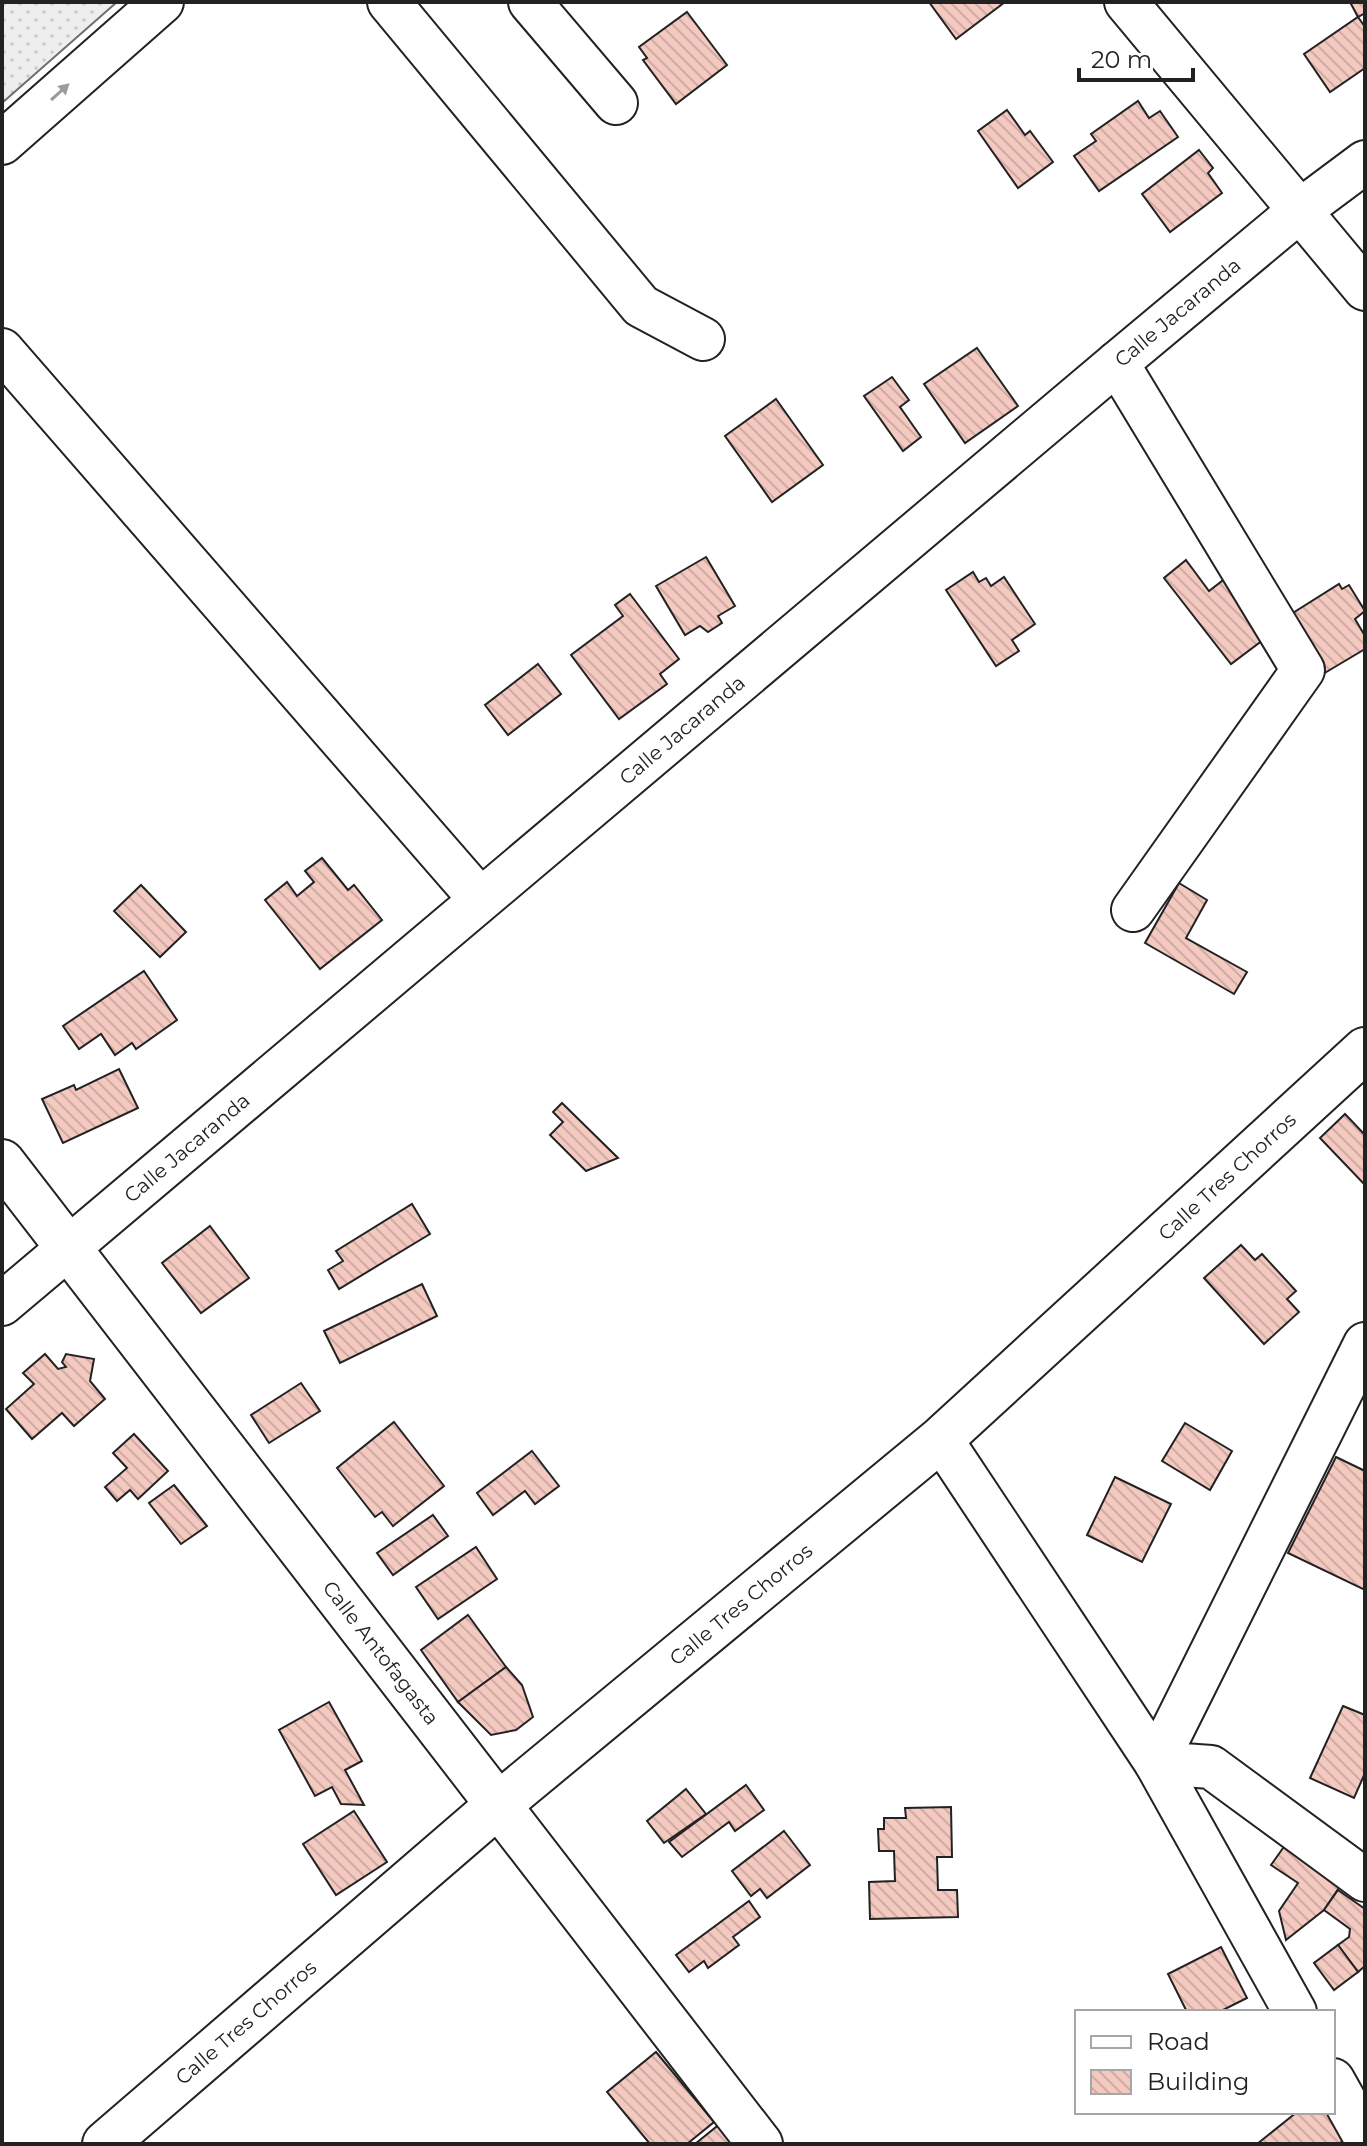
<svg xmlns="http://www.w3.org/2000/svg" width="1367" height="2146" font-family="Montserrat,sans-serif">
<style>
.park{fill:url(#park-dots);stroke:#6f6f6f;stroke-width:2}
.building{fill:url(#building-back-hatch);stroke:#222;stroke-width:2}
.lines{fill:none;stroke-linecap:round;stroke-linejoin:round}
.minor-casing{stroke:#222;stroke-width:46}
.major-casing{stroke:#222;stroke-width:48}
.minor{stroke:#fff;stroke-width:42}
.major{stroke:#fff;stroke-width:44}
.oneway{fill:#9c9c9c}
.labels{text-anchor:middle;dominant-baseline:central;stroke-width:6;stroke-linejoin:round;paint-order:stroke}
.street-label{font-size:20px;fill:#222;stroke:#fff}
</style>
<defs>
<pattern id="park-dots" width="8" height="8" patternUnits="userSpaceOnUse" patternTransform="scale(2)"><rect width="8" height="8" fill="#eee"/><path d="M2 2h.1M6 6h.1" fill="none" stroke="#ccc" stroke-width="1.8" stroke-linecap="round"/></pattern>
<pattern id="building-back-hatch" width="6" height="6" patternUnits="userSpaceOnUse" patternTransform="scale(2)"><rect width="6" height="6" fill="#f3c9c0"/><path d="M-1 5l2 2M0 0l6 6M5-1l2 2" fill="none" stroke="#d0aca5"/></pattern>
</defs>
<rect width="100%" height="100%" fill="#fff"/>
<path class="park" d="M2,2h115l-115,101z"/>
<g class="building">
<path d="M929,2h76l-49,37z"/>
<path d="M1350,2h15v11l-7,4z"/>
<path d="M687,12l40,53 -51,39 -33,-44 4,-2 -8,-11z"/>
<path d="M1358,17l7,10v41l-35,24 -26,-38z"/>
<path d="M1138,101l11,17 11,-7 18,26 -79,54 -25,-35 22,-15 -5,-7z"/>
<path d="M1007,110l18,25 5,-4 23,31 -35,26 -40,-57z"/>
<path d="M1199,150l14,18 -5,5 14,20 -52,39 -28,-38z"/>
<path d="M977,348l41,58 -53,37 -41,-59z"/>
<path d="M892,377l17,23 -9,7 21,30 -18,14 -39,-55z"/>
<path d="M776,399l47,66 -51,37 -47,-66z"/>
<path d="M706,557l29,49 -17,10 4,7 -14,9 -8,-6 -15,9 -29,-49z"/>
<path d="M1186,560l23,31 22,-17 44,57 -44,33 -67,-86z"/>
<path d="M973,572l6,10 7,-4 5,8 13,-9 31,47 -23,16 7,11 -23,15 -50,-76z"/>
<path d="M1339,584l3,5 7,-4 16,26 -10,8 10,17v13l-42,25 -35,-58z"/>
<path d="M630,594l49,65 -19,15 7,10 -48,35 -48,-64 52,-39 -8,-11z"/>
<path d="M538,664l23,30 -53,41 -23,-30z"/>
<path d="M322,858l26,32 6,-5 28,35 -62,49 -55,-69 22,-18 10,14 17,-14 -9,-11z"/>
<path d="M1179,883l28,17 -21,38 61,34 -13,22 -89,-51z"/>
<path d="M141,885l45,47 -26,25 -46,-46z"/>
<path d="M144,971l33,49 -41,29 -4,-6 -17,12 -14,-21 -22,15 -16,-23z"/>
<path d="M119,1069l19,39 -75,35 -21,-44 32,-14 2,5z"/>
<path d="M562,1103l56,55 -32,13 -36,-36 13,-13 -10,-10z"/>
<path d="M1345,1114l20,21v50l-45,-47z"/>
<path d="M412,1204l18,30 -91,55 -11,-19 15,-9 -7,-10z"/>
<path d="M210,1226l39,52 -48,35 -39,-50z"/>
<path d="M1241,1245l14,15 7,-6 34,37 -9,8 12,13 -35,32 -60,-66z"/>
<path d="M422,1284l15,32 -97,47 -16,-32z"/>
<path d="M45,1354l13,15 8,-2 -4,-5 4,-8 28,5 -4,22 15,18 -31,27 -12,-13 -30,26 -26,-30 28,-25 -11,-11z"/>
<path d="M301,1383l19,28 -51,32 -18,-28z"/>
<path d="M394,1422l50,64 -51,40 -11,-14 -7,5 -38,-49z"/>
<path d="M1185,1423l47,28 -22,39 -48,-29z"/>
<path d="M134,1434l34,37 -30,28 -8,-9 -13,11 -12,-14 22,-19 -14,-15z"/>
<path d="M532,1451l27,35 -24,18 -10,-13 -32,24 -16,-22z"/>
<path d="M1336,1457l29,14v119l-77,-37z"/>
<path d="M1115,1477l56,27 -29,58 -55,-27z"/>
<path d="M174,1485l33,41 -26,18 -32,-41z"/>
<path d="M433,1515l15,21 -55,39 -16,-22z"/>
<path d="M476,1547l21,32 -59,40 -22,-32z"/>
<path d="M468,1615l38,52 -48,35 -37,-52z"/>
<path d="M506,1667l16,18 11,32 -17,13 -25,5 -33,-33z"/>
<path d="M329,1702l33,59 -17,9 19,35 -23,-1 -9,-17 -17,9 -36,-66z"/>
<path d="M1343,1706l22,9v58l-11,25 -44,-20z"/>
<path d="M746,1785l18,25 -29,21 -6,-9 -47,35 -13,-15z"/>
<path d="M686,1789l20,25 -42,29 -17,-22z"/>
<path d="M951,1807l1,50h-15l1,33h19l1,27 -88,2 -1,-37 26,-1 -1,-30h-15l-1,-22h6v-11h22l-1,-10z"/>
<path d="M354,1811l33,51 -51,33 -33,-51z"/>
<path d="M784,1831l26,34 -43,33 -7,-9 -9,7 -19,-25z"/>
<path d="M1288,1841l57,38 -21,31 -38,30 -7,-29 19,-28 -27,-18z"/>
<path d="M1338,1890l27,19v57l-7,6 -20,-27 11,-8 1,-8 -26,-19z"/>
<path d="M749,1901l11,16 -27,20 6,8 -31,23 -4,-7 -15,11 -13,-17z"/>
<path d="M1338,1945l20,27 -24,18 -20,-27z"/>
<path d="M1221,1947l26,51 -28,14h-32l-19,-38z"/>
<path d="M656,2052l58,70 -27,22h-37l-43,-52z"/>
<path d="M1297,2112h29l20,26 -7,6h-82z"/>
<path d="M721,2123l18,21h-44z"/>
</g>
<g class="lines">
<g class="minor-casing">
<g id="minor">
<path d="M389,2l252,304 62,33"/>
<path d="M530,2l86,101"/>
<path d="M1126,2l239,287"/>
<path d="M2,143l160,-141"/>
<path d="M2,350l477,548"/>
<path d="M1117,363l186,307 -170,240"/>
<path id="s1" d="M2,1304l1115,-941 181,-151 67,-50"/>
<path d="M1365,1344l-209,419 55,4 154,113"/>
<path d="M941,1439l215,324 139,249"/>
<path d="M1333,2080l32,57"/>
</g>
</g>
<g class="major-casing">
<g id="major">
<path id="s2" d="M2,1162l758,982"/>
<path id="s3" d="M105,2144l392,-338 444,-367 424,-389"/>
</g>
</g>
<use href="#minor" class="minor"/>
<use href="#major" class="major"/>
</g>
<defs><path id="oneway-solid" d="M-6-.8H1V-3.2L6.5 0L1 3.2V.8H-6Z" transform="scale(2)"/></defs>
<use class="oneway" href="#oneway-solid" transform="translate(60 92) rotate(-42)"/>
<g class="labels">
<g class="street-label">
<text stroke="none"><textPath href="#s1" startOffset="1538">Calle Jacaranda</textPath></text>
<text stroke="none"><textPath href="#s1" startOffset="890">Calle Jacaranda</textPath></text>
<text stroke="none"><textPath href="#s1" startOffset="242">Calle Jacaranda</textPath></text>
<text stroke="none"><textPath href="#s3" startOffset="1482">Calle Tres Chorros</textPath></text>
<text stroke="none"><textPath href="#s3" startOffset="834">Calle Tres Chorros</textPath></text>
<text stroke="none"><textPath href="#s2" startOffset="620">Calle Antofagasta</textPath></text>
<text stroke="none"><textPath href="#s3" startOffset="186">Calle Tres Chorros</textPath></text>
</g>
</g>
<rect width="1367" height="2146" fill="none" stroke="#222222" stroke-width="8"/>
<rect x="1075" y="2010" width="260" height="104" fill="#ffffff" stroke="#a7a7a7" stroke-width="2"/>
<rect x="1091" y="2036" width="40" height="12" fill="#ffffff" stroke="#a7a7a7" stroke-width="2"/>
<text x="1147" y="2050" font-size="24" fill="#222222">Road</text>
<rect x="1091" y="2070" width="40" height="24" fill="url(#building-back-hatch)" stroke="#a7a7a7" stroke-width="2"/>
<text x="1147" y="2090" font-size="24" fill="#222222">Building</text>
<path d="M1079 68v12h114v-12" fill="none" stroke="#222222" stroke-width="4"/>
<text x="1091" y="68" font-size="24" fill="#222222" stroke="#ffffff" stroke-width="6" paint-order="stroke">20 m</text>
</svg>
